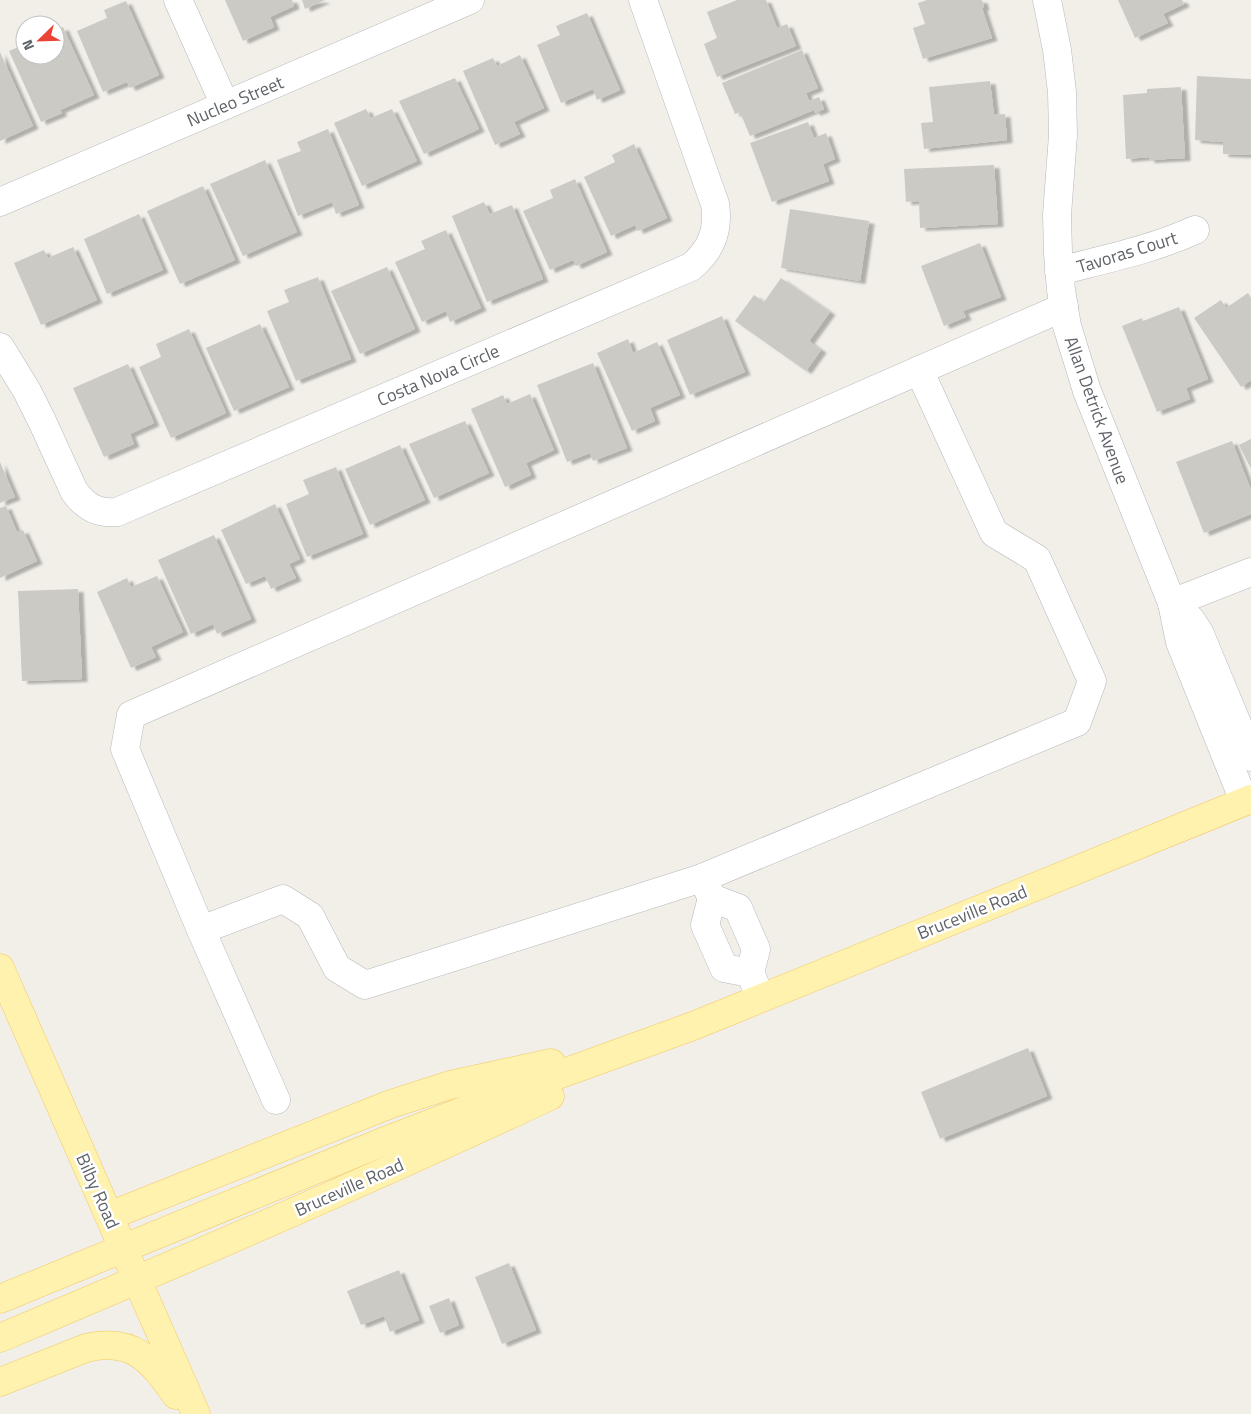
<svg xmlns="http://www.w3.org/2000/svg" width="1251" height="1414" font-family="'Titillium Web',sans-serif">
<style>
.building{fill:#cccac5;filter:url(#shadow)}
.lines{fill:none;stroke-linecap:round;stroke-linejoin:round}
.minor-casing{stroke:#b5b8bc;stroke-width:29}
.major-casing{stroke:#f2c960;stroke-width:29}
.minor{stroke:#fff;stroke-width:28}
.major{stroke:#fff2af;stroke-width:28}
.labels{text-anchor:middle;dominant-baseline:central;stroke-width:5;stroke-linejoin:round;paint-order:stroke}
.street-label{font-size:18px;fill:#5f6368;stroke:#fff}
</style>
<defs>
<filter id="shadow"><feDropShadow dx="5.5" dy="3" stdDeviation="1" flood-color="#0004"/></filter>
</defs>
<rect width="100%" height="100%" fill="#f1efe8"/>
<g class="building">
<path d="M225,0h67l2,6 -24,11 4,10 -31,14z"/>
<path d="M302,0h23l-20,9z"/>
<path d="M737,0h29l11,28 10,-4 9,22 -79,31 -13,-33 13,-6 -10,-26z"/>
<path d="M927,0h55l2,7 -2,1 10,30 -69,21 -10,-31 12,-4 -7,-21z"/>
<path d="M1118,0h64l2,4 -21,10 5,9 -33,15z"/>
<path d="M126,1l33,74 -29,13 -3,-6 -24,10 -26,-61 30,-13 -3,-8z"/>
<path d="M587,13l33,77 -23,10 -4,-11 -32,14 -24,-58 23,-10 -4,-9z"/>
<path d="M63,27l31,68 -34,15 2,3 -21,9 -32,-71 16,-7v11h30v-25z"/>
<path d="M802,50l16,38 -12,5 3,8 10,-4 5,12 -9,4 -1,-3 -64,26 -10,-24 -5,2 -13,-31z"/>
<path d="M0,52l33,74 -33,15z"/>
<path d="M520,55l24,53 -30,14 6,12 -25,11 -32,-74 30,-13 4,8z"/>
<path d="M1197,76l54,3v76l-28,-1v-12l-28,-2z"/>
<path d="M455,78l24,51 -55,25 -25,-53z"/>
<path d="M990,81l4,34 11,-1 2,26 -83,9 -3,-26 12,-1 -4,-35z"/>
<path d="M1181,87l4,71 -36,2v-3l-23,2 -3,-64 24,-2v-4z"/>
<path d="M366,109l5,9 21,-9 25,52 -55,25 -28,-63z"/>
<path d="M808,122l6,16 12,-5 9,26 -12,5 6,17 -57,21 -22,-59z"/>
<path d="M328,129l31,76 -23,9 -4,-12 -34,14 -21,-56 24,-9 -4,-9z"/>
<path d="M634,144l33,74 -29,13 -3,-6 -24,11 -27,-59 31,-15 -3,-7z"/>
<path d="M265,160l32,72 -54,24 -33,-72z"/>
<path d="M994,165l4,59 -78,4 -1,-27 -13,1 -2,-33z"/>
<path d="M575,179l32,73 -31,14 -3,-6 -23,10 -27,-59 30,-13 -3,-8z"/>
<path d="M203,186l32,74 -55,24 -33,-73z"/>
<path d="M484,202l6,12 22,-9 31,74 -56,23 -35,-86z"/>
<path d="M790,209l79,12 -9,60 -79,-13z"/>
<path d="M139,214l24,56 -56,24 -23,-55z"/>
<path d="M446,230l35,78 -31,14 -4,-11 -24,11 -27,-60 30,-13 -4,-8z"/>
<path d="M980,243l21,54 -38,14 3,6 -22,9 -23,-60z"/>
<path d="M73,247l24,53 -56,25 -27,-62 30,-13 4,8z"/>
<path d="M387,267l28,62 -55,25 -29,-63z"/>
<path d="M318,277l33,82 -55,22 -29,-70 22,-9 -5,-12z"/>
<path d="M781,278l49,34 -21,29 12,9 -15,21 -71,-50 19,-26 10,7z"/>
<path d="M1248,293l3,5v82l-10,7 -47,-69 27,-18 5,8z"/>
<path d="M1179,307l29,72 -22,9 4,11 -33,13 -35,-86 20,-8 1,3z"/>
<path d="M722,316l23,56 -55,23 -23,-55z"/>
<path d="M260,324l29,63 -55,24 -28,-63z"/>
<path d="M189,329l37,84 -55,25 -32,-71 22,-10 -5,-13z"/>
<path d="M628,339l5,14 24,-11 23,53 -30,13 5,13 -23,10 -35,-78z"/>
<path d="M593,363l34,85 -34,13 -3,-8 -23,9 -30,-77z"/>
<path d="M128,364l26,59 -24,11 4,10 -30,13 -31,-69z"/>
<path d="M530,394l24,56 -28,13 5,12 -26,12 -34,-78 32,-14 4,9z"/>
<path d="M465,421l24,52 -55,25 -25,-54z"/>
<path d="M1251,439v30l-12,-24z"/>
<path d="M1232,441l19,49v24l-47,19 -28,-71z"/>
<path d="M400,445l25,55 -55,25 -25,-56z"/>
<path d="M0,462l15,35 -15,6z"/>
<path d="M336,467l27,67 -56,23 -21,-53 23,-10 -6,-14z"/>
<path d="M275,504l25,55 -11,5 7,14 -25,11 -6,-13 -19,8 -25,-54z"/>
<path d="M6,506l11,26 6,-2 14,31 -37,17v-70z"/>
<path d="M214,535l37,84 -34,15 -4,-10 -22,10 -33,-74z"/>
<path d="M157,576l26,56 -32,15 5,10 -25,11 -34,-76 30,-14 4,9z"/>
<path d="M78,589l4,90 -60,2 -4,-90z"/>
<path d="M1028,1048l19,48 -107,43 -19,-47z"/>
<path d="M509,1263l27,67 -34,14 -27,-67z"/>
<path d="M399,1270l20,50 -29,12 -6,-16 -23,9 -14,-34z"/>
<path d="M449,1298l10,27 -19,8 -11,-27z"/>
</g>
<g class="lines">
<g class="minor-casing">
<g id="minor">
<path d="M178,0l47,105"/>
<path d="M1047,0l10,50 5,42 1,43 -6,80 1,38 3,37 6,36 20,65 85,212 8,39 64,159"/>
<path d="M0,202l470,-202"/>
<path d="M1059,271c46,-12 92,-21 136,-41"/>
<path d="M0,347l27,44 15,30 32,70c11,16 24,23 43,21l574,-245c20,-17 28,-36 24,-63l-72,-204"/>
<path d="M1172,603l19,17 8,12 52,125"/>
<path d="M1172,603l79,-31"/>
<path d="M702,878l375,-156 15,-41 -55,-122 -43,-26 -75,-163"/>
<path d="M712,898l-10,-20 -337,107 -28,-17 -27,-52 -27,-17 -82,31 -76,-181 6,-34 933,-408"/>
<path d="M201,930l75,170"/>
<path d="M750,973l-26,-5 -19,-43 7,-27 26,10 18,41 -6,24 11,25"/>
</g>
</g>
<g class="major-casing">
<g id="major">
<path d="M0,968l196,446"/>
<path d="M109,1216l282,-112 59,-19 101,-22"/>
<path d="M0,1299l390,-160 143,-55 160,-58 558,-227"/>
<path d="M0,1338c185,-78 369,-157 550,-242"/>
<path d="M0,1382l86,-34c48,-11 65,12 90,47"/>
</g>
</g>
<use href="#minor" class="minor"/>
<use href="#major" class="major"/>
</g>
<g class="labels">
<g class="street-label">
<text transform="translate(235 101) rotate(-23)">Nucleo Street</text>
<text transform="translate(1127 252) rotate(-17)">Tavoras Court</text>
<text transform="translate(438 375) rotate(-23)">Costa Nova Circle</text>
<text transform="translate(1097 410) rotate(70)">Allan Detrick Avenue</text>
<text transform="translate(972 912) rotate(-22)">Bruceville Road</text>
<text transform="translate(349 1187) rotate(-24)">Bruceville Road</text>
<text transform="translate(98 1191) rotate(66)">Bilby Road</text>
</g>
</g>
<g transform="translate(40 40) rotate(247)"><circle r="24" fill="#ffffff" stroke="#bfc1c3"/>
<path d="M0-4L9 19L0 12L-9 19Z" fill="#ea4335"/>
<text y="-8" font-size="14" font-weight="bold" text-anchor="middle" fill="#5f6368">N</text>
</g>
</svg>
